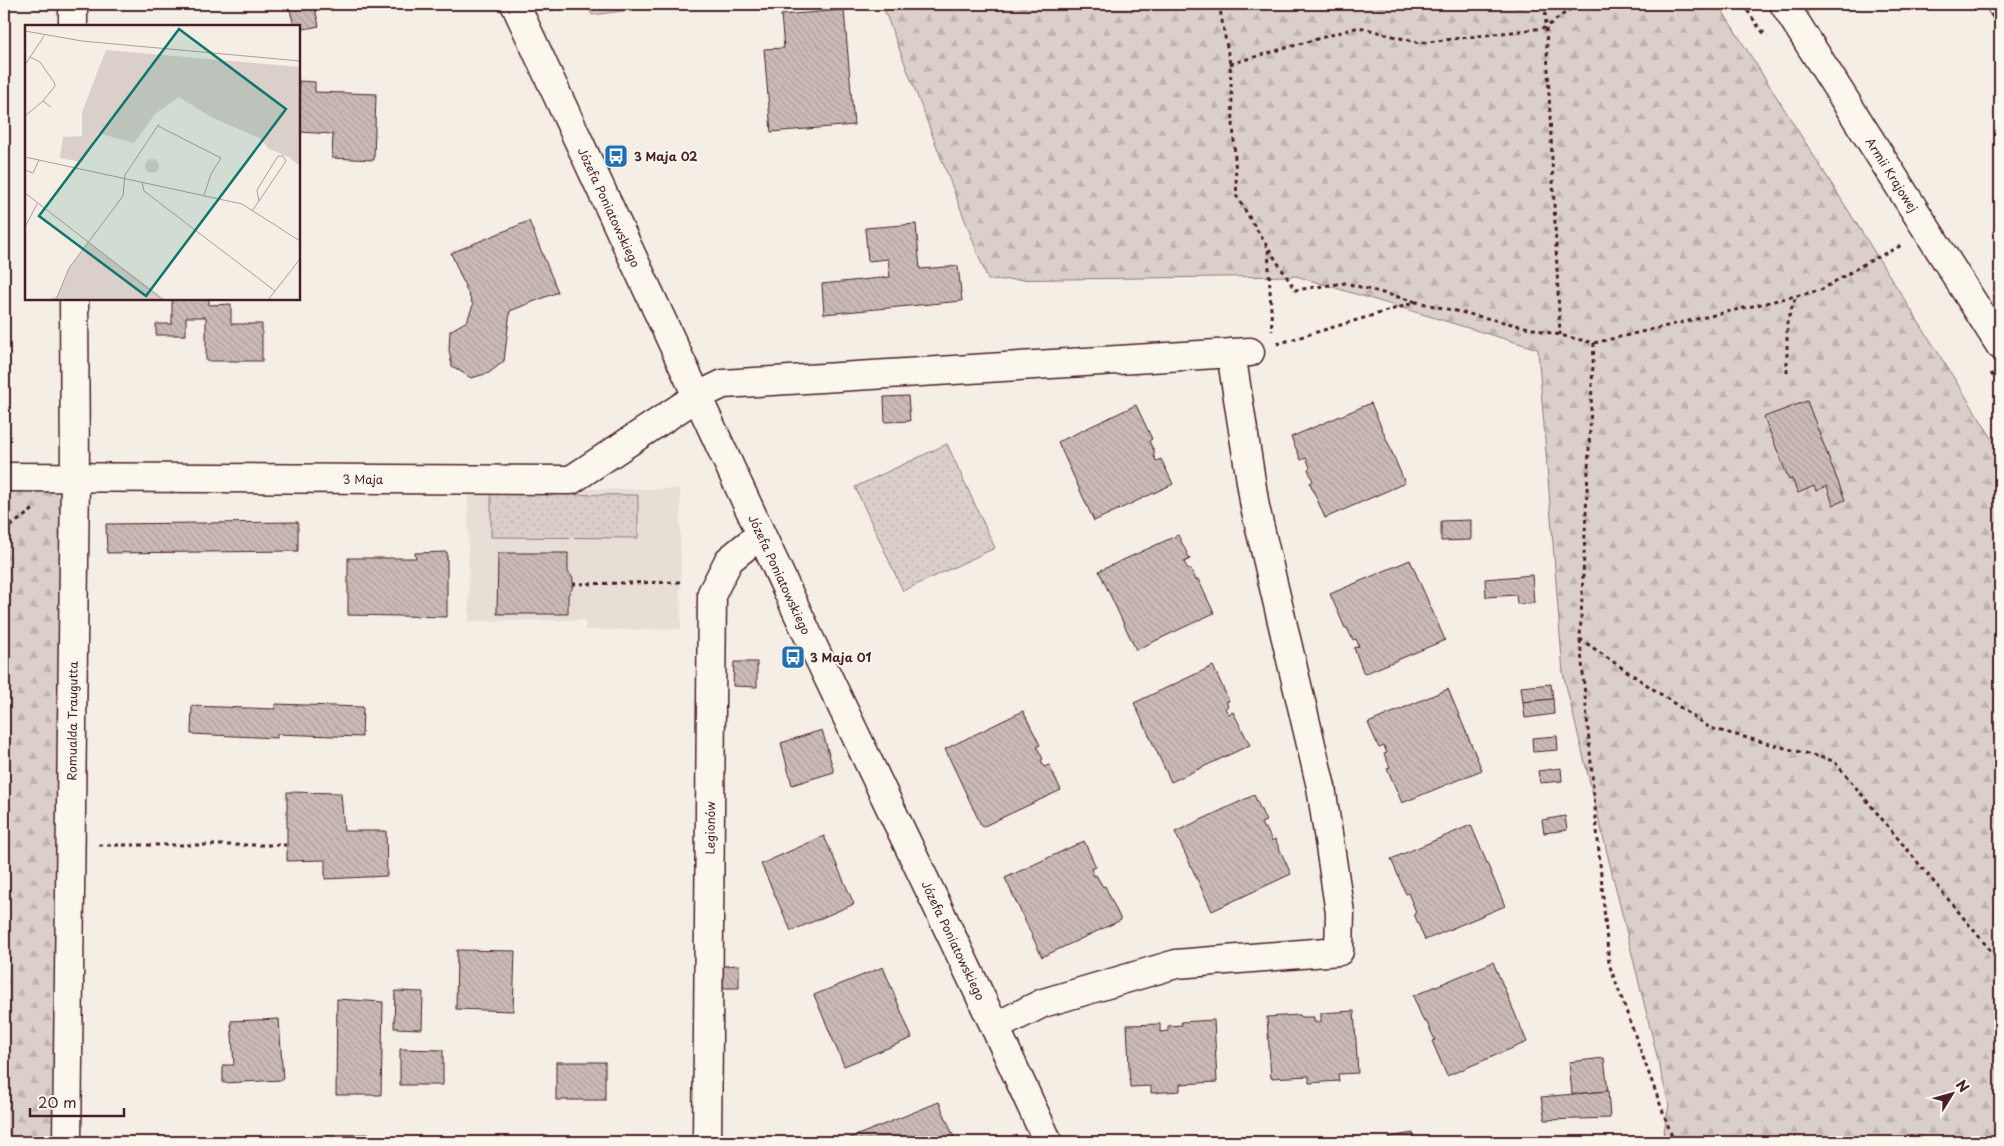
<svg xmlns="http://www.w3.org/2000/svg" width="2004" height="1146" font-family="'Playpen Sans',sans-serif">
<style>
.built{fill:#e7dfd6}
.forest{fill:url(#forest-firs);stroke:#92787a}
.park{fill:url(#park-dots);stroke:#92787a}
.building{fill:url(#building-back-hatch);stroke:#4a1f2b}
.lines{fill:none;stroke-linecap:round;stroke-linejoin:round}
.minor-casing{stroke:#4a1f2b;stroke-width:31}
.major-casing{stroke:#4a1f2b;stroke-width:31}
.path{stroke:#4a1f2b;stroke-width:3;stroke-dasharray:4 4;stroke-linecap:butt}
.minor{stroke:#fbf7ec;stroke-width:28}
.major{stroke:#fbf7ec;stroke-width:28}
.rail-casing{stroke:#4a1f2b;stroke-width:5.5}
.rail{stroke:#fbf7ec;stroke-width:4;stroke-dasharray:11;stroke-linecap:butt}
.labels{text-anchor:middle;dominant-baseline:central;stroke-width:4;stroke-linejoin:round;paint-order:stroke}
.poi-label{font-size:12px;font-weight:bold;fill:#4a1f2b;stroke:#fbf7ec;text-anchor:start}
.street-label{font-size:12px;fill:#4a1f2b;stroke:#fbf7ec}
.inset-road{fill:none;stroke:#b09b9a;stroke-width:1}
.view{fill:#0f766e;fill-opacity:0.15;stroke:#0f766e;stroke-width:2.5}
.inset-edge{fill:none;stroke:#4a1f2b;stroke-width:2.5}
</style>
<defs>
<pattern id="forest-firs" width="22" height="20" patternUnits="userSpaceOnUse" patternTransform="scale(1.25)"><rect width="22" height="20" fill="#dbd0c9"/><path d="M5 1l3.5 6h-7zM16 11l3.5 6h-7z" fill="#bdb2ad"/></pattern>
<pattern id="park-dots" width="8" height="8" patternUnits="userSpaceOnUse" patternTransform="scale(1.25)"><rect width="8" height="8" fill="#dbd0c9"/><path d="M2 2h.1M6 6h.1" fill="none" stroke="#bdb2ad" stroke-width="1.8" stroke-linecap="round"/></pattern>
<pattern id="building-back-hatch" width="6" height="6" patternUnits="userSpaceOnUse" patternTransform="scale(1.25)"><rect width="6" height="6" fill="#cabbb6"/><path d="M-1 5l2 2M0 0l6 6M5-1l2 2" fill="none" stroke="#afa09d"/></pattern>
</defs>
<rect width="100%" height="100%" fill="#f4eee4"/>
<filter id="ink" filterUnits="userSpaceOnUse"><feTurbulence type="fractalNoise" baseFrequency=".02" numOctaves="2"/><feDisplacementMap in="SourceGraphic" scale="10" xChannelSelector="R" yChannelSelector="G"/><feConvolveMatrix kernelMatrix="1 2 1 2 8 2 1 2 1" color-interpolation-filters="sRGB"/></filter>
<g filter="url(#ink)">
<path class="built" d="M468,489h212l1,140 -96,1v-10l-116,1z"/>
<g class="forest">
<path d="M586,4h88l-82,11z"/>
<path d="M882,4h836l282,447v691h-338l7,-37 -106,-432 -25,-324 -242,-73 -308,4z"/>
<path d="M4,477h71l4,665h-75z"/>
</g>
<g class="park">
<path d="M947,444l48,104 -92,43 -48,-104z"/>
<path d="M491,494l147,1v43l-147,-1z"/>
</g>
<g class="building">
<path d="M299,4h15l5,22 -20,4v-4h-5l-5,-20z"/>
<path d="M844,10l10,115 -83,7 -7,-83 20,-1 -3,-33z"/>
<path d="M299,81l16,1v10l61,2 -2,66 -42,-2 1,-24 -34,-2z"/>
<path d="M529,221l29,71 -48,19 -6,50 -15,12 -18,5 -19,-12 -3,-16 1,-19 17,-10 6,-16 -22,-52z"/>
<path d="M916,224l4,45 38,-3 4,35 -138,13 -2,-30 68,-7 -2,-18 -20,2 -3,-33z"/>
<path d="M172,299h37v6l22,-1v20h31v37h-56v-44h-20v18h-30v-11h16z"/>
<path d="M908,396l2,25 -25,1 -1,-25z"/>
<path d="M1807,401l38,99 -12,5 -6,-19 -11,5 -2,-5 -16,7 -6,-14 -3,1 -25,-63z"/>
<path d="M1371,403l34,80 -80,35 -15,-35 3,-2 -5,-12 2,-2 -4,-9 -5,2 -10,-23z"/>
<path d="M1136,405l16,34 -3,2 6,12 -2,1 3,7 5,-2 12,25 -79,37 -36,-79z"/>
<path d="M1471,520v20l-30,1v-20z"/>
<path d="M298,522v29l-191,2 -1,-29z"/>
<path d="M1178,535l12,24 -6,3 4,7 2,-1 6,12 2,-1 16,34 -78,37 -37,-79z"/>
<path d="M447,552v65l-99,-2v-57h68l-1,-5z"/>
<path d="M498,553h70v19l5,6 -1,11 -4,6v19h-71z"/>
<path d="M1410,560l35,80 -81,34 -10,-26 5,-2 -3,-7 -3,1 -6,-12h-2l-15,-34z"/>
<path d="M1532,575l2,28 -17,1 -1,-9 -30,2 -1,-18z"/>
<path d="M734,662h23v25l-24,-1z"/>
<path d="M1213,666l16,35 -3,1 2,4 -3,2 3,6 5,-2 17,33 -79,37 -37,-79z"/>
<path d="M1551,684l2,15 -30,3 -2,-15z"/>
<path d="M1448,689l34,81 -80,33 -15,-35 3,-1 -6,-13 3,-1 -3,-7 -5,2 -11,-25z"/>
<path d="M1553,699l1,15 -29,4 -2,-16z"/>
<path d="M275,704l88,3 -1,30 -85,-3v4l-86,-4 1,-28 83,3z"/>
<path d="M1023,711l17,34 -3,2 6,12 -2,1 3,7 5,-2 12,25 -79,37 -37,-78z"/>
<path d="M822,730l12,42 -42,13 -11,-42z"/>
<path d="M1557,736l1,14 -25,2 -1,-14z"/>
<path d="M1561,768l1,13 -22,2 -2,-12z"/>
<path d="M287,792l54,1 3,38h42l1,45 -62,3v-19l-38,1z"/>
<path d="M1254,795l12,26 -5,2 3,6 2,-1 6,13 3,-2 16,35 -79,37 -37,-79z"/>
<path d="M1565,816l2,14 -23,3 -2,-13z"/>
<path d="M1471,825l34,81 -80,34 -11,-26 2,-2 -8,-19 -2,1 -15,-35z"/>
<path d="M824,836l30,68 -63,27 -30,-67z"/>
<path d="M1084,841l12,26 -5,2 3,7 2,-1 7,12 2,-1 16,34 -79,37 -37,-79z"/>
<path d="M457,950l58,1 -2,60 -57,-2z"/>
<path d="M1493,962l34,80 -80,34 -15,-35 3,-1 -9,-19 -2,1 -11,-26z"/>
<path d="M739,965v23h-16v-22z"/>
<path d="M883,967l29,71 -68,28 -30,-71z"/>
<path d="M395,991l28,1 -1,37 -28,-1z"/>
<path d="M337,999l46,3 -2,93h-45z"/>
<path d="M1354,1011l4,62 -20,1 1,7 -30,2v-7l-38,2 -4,-61 33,-2v2h14v5h7v-9z"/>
<path d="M279,1019l4,61 -60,3v-18h11l-3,-44z"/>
<path d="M1214,1020l3,62 -37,2v7l-29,2v-7l-21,1 -3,-62 33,-1v8l8,-1v-5l14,-1 -1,-3z"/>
<path d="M400,1049l43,1v35h-43z"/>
<path d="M1604,1058l4,33 -36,3 -3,-32z"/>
<rect x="556" y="1062" width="49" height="38"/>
<path d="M1608,1091l2,27 -65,2 -4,-23z"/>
<path d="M939,1102l17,40h-107l-1,-3z"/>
<path d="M1413,1133l1,8 13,1h-37l-1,-5z"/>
<path d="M371,1134v8h-49v-7z"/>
</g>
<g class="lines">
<g class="minor-casing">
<g id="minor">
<path d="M73,4v22"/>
<path id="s1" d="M515,4l299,644 181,379 53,115"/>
<path id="s2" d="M4,477l567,3 127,-84 25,-12 527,-32"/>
<path d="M995,1027l48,-24 133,-39 163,-13 1,-38 -19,-126 -66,-280 -24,-154"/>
<path id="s3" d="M67,1142l8,-665 -1,-178"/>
<path id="s4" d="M707,1142l5,-549 17,-33 32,-26"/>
</g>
</g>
<g class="major-casing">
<g id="major">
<path id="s5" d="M1784,4l216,341"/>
</g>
</g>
<g class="path">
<path d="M1219,4l11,60 7,133 31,51 4,83"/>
<path d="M1545,4l15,331"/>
<path d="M1743,4l17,25 7,7"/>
<path d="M551,9l80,-5"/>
<path d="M1230,64l129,-37 60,16 126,-15 32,-24"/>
<path d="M1269,249l26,41 50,-7 72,19"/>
<path d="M1594,343l-14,296 130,89 124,33 166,201"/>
<path d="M1277,344l140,-42 177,41 227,-53 43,-26 38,-19"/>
<path d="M1787,373v-51l9,-26"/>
<path d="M1991,373l9,14"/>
<path d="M4,531l31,-23"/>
<path d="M572,584l109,-2"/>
<path d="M1580,640l29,324 65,178"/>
<path d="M99,845h187"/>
</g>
<use href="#minor" class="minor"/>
<use href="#major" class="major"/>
<g class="rail-casing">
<path id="rail" d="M1986,4l14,22"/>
</g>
<use href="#rail" class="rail"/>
</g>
</g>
<defs>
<g id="bus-square" transform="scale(1.25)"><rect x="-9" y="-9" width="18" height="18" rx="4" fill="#1f6fb2" stroke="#fbf7ec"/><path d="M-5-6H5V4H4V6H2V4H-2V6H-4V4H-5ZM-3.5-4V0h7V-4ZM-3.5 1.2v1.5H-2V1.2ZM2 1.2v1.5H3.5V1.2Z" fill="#fff"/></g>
</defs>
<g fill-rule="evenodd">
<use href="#bus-square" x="616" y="156"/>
<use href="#bus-square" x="793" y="657"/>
</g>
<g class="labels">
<g class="poi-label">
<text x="634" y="156">3 Maja 02</text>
<text x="810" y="657">3 Maja 01</text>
</g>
<g class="street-label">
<text stroke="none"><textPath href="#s5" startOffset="202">Armii Krajowej</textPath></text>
<text stroke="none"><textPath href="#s1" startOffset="224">Józefa Poniatowskiego</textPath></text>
<text stroke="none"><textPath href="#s2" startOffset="359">3 Maja</textPath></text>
<text stroke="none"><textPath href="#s1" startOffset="629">Józefa Poniatowskiego</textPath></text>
<text stroke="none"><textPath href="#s3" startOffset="421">Romualda Traugutta</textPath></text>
<text stroke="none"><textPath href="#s4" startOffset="314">Legionów</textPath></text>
<text stroke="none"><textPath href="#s1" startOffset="1034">Józefa Poniatowskiego</textPath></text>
</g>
</g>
<g transform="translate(25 25)">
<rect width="275" height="275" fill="#f4eee4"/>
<path d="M81,25l194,17v99l-11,-9 -20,-8 -10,-11 -48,-21 -32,-20 -24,17 -21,29 -36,-10 -16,29 -22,-4 3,-21 19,-1v-24zM63,217l78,58h-118l9,-4 12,-28z" fill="#dbd0c9"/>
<path d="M120 141a7 7 0 1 1 14 0a7 7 0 1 1-14 0Z" fill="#dbd0c9"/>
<path d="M273,92l2,7 -10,16 -5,-3z" fill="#dbd0c9"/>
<path class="inset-road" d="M0,6l57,10 218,20M5,32l10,5 14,20 1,4 -12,15M0,40l19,-29M0,91l18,-15 8,6M133,101l63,32 -10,16 -7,21M0,132l217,47 58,37M0,145l8,3 6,-13M117,157l2,9 131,100M0,168l138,107M227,186l7,-10 6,-9 21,-31 -3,-5h-5l-21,34 2,11M0,202l12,-23M31,275l13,-32 54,-72 2,-21 34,-51M243,275l32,-41"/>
<path class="view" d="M154,4l107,80 -140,187 -107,-80z"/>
<rect width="275" height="275" class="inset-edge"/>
</g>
<rect width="2004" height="1146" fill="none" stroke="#fbf7ec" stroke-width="20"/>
<rect x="10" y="10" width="1984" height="1126" fill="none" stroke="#4a1f2b" stroke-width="2" filter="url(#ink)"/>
<g transform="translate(1952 1094) rotate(53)" stroke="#fbf7ec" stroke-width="4" paint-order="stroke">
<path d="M0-4L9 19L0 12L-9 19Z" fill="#4a1f2b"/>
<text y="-8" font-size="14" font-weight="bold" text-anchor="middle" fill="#4a1f2b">N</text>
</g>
<path d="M30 1108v8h94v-8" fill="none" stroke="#4a1f2b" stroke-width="2.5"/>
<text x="38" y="1108" font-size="15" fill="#4a1f2b" stroke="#fbf7ec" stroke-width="4" paint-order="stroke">20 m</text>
</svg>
